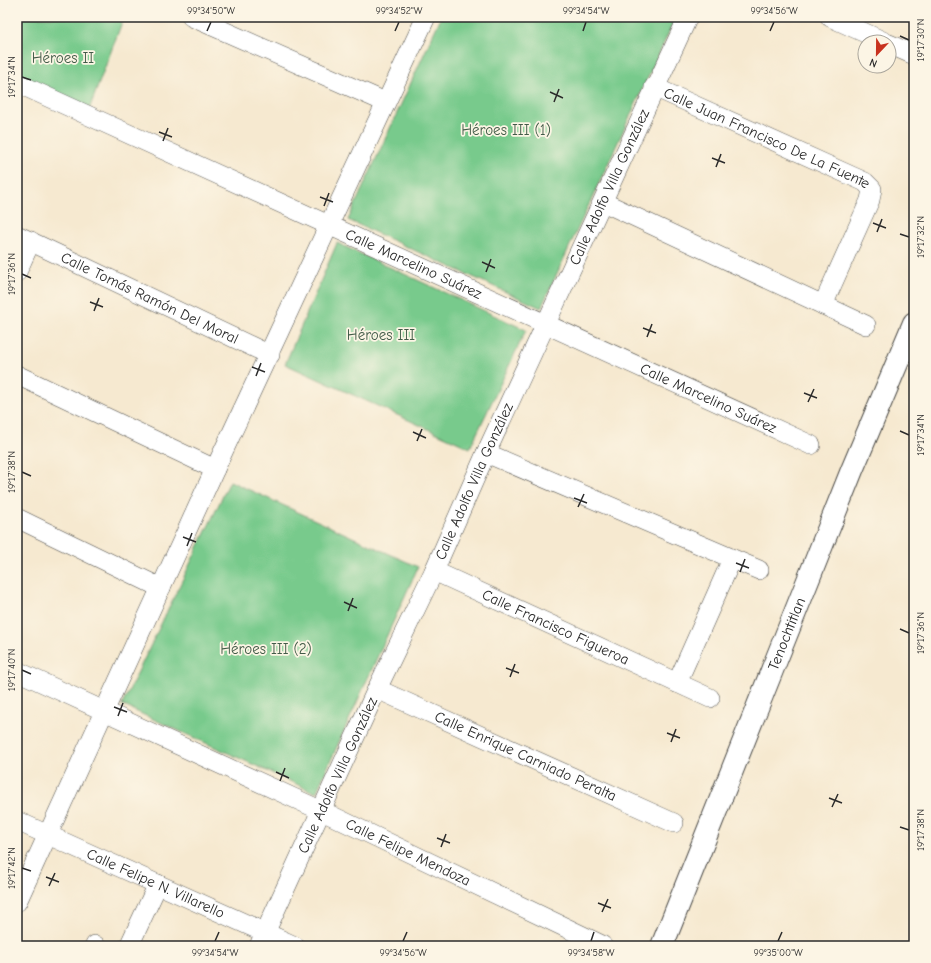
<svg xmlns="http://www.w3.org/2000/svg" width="931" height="963" font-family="'Comic Neue',sans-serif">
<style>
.green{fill:#78ca8c;stroke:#527a5c}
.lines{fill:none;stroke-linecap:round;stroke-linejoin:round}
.minor-casing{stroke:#494844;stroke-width:20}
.secondary-casing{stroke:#494844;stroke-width:24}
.minor{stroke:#fff;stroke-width:19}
.secondary{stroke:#fff;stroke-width:22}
.ticks{fill:none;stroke:#2b2b2b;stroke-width:1.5}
.labels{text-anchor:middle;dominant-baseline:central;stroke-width:3.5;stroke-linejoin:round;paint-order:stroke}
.park-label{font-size:15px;fill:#425b48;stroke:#fcf5e5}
.street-label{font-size:15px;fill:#2b2b2b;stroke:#fcf5e5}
.neatline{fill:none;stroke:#2b2b2b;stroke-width:1.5}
.ticks-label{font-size:10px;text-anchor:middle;fill:#2b2b2b}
</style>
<rect width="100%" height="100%" fill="#fcf5e5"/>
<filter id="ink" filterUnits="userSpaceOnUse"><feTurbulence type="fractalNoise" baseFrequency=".025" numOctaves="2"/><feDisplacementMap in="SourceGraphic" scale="8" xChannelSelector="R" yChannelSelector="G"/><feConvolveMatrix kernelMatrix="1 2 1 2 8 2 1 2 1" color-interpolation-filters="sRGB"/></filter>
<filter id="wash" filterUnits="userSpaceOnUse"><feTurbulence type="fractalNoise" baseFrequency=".012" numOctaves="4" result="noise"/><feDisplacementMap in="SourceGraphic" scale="16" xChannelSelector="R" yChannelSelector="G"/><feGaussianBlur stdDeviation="0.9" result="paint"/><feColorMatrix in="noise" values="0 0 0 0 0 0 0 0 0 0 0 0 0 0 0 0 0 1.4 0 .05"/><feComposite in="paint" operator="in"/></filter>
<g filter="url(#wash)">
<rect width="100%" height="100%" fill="#f6e9d0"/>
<g class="green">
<path d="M17,17h107l-37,98 -70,-32z"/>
<path d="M441,17h235l-135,291 -193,-88z"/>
<path d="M337,243l189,87 -56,118 -185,-84z"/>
<path d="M230,481l188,86 -102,226 -194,-88z"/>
</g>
</g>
<g filter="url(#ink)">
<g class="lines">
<g class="minor-casing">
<g id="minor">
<path d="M192,17l193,85"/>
<path d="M830,17l55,25"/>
<path d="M889,44l25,11"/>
<path id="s1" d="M17,83l794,362"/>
<path id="s2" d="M654,87l211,95 7,7 -2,11 -47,105"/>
<path d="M603,202l263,123"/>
<path id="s3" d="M17,235l253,120"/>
<path d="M17,272l14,-31"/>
<path d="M17,375l198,94"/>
<path d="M486,453l273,117"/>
<path d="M17,518l144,70"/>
<path id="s4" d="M434,571l276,127"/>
<path id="s5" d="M17,671l305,140 280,134"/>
<path d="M677,683l55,-124"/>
<path id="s6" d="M377,689l297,134"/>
<path id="s7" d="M17,821l278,125"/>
<path d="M17,902l198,-433 211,-452"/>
<path d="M95,945l1,1"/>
<path d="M129,946l29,-62"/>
<path id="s8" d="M259,946l118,-257 57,-118 52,-118 202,-436"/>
</g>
</g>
<g class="secondary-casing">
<g id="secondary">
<path id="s9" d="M662,946l190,-476 62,-147"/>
</g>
</g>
<use href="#minor" class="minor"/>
<use href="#secondary" class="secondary"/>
</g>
</g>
<path class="ticks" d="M207,31l4,-9M395,31l4,-9M583,31l3,-9M770,31l4,-9M900,36l9,4M22,77l9,3M550,92l13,6M554,102l5,-13M159,132l13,5M163,141l5,-13M712,158l13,5M716,167l5,-13M320,197l13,5M324,206l5,-13M873,223l13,5M877,232l5,-13M900,234l9,3M482,262l13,6M486,272l5,-13M22,274l9,4M90,302l13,5M94,311l5,-13M643,328l13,5M647,337l5,-13M252,367l13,5M256,376l5,-13M804,393l13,5M808,402l6,-13M900,431l9,4M413,432l13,6M417,441l5,-12M22,472l9,4M574,498l13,5M578,507l6,-13M183,537l13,5M187,546l5,-13M736,563l13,5M740,572l5,-13M344,602l13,6M348,611l5,-13M900,629l9,4M506,668l13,5M22,670l9,4M510,677l5,-13M114,707l13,5M118,716l5,-13M667,733l13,5M671,742l5,-13M276,772l13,6M280,781l5,-13M829,798l13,5M832,807l6,-13M900,827l9,3M437,838l13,5M441,847l5,-13M22,868l9,3M46,877l13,5M49,886l6,-13M598,903l13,5M602,912l6,-13M215,941l4,-9M403,941l4,-9M591,941l3,-9M778,941l4,-9"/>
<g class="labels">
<g class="park-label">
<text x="63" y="58">Héroes II</text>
<text x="506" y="130">Héroes III (1)</text>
<text x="381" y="335">Héroes III</text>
<text x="266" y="649">Héroes III (2)</text>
</g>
<g class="street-label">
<text stroke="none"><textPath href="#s2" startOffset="124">Calle Juan Francisco De La Fuente</textPath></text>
<text stroke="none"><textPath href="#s8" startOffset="836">Calle Adolfo Villa González</textPath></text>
<text stroke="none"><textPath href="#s1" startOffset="436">Calle Marcelino Suárez</textPath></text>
<text stroke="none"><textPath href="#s3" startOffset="147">Calle Tomás Ramón Del Moral</textPath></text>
<text stroke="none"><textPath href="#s1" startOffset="760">Calle Marcelino Suárez</textPath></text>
<text stroke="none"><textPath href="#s8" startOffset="512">Calle Adolfo Villa González</textPath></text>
<text stroke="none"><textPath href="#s4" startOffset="134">Calle Francisco Figueroa</textPath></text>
<text stroke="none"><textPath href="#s9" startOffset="336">Tenochtitlan</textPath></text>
<text stroke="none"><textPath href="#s6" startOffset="163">Calle Enrique Carniado Peralta</textPath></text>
<text stroke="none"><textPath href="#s8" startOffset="188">Calle Adolfo Villa González</textPath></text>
<text stroke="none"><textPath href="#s5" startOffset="431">Calle Felipe Mendoza</textPath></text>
<text stroke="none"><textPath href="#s7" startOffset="152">Calle Felipe N. Villarello</textPath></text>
</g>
</g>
<rect width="931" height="963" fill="none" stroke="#fcf5e5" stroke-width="44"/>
<g transform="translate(877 54) rotate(202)"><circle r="19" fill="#fcf5e5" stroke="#a8a49b"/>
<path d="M0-3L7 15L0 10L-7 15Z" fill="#c8321e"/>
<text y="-6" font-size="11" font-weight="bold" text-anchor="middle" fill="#2b2b2b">N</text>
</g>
<rect x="22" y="22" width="887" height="919" class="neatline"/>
<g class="ticks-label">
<text x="211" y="14">99°34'50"W</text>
<text x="399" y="14">99°34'52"W</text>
<text x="586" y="14">99°34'54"W</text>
<text x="774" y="14">99°34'56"W</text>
<text transform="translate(920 40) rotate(-90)" y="4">19°17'30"N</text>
<text transform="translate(11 77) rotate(-90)" y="4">19°17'34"N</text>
<text transform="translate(920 237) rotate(-90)" y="4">19°17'32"N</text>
<text transform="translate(11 274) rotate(-90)" y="4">19°17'36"N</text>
<text transform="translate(920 435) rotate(-90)" y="4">19°17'34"N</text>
<text transform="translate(11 472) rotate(-90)" y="4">19°17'38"N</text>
<text transform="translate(920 633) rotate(-90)" y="4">19°17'36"N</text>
<text transform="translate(11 670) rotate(-90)" y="4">19°17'40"N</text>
<text transform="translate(920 830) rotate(-90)" y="4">19°17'38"N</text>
<text transform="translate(11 868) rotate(-90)" y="4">19°17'42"N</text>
<text x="215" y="956">99°34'54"W</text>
<text x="403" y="956">99°34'56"W</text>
<text x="591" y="956">99°34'58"W</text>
<text x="778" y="956">99°35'00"W</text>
</g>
</svg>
